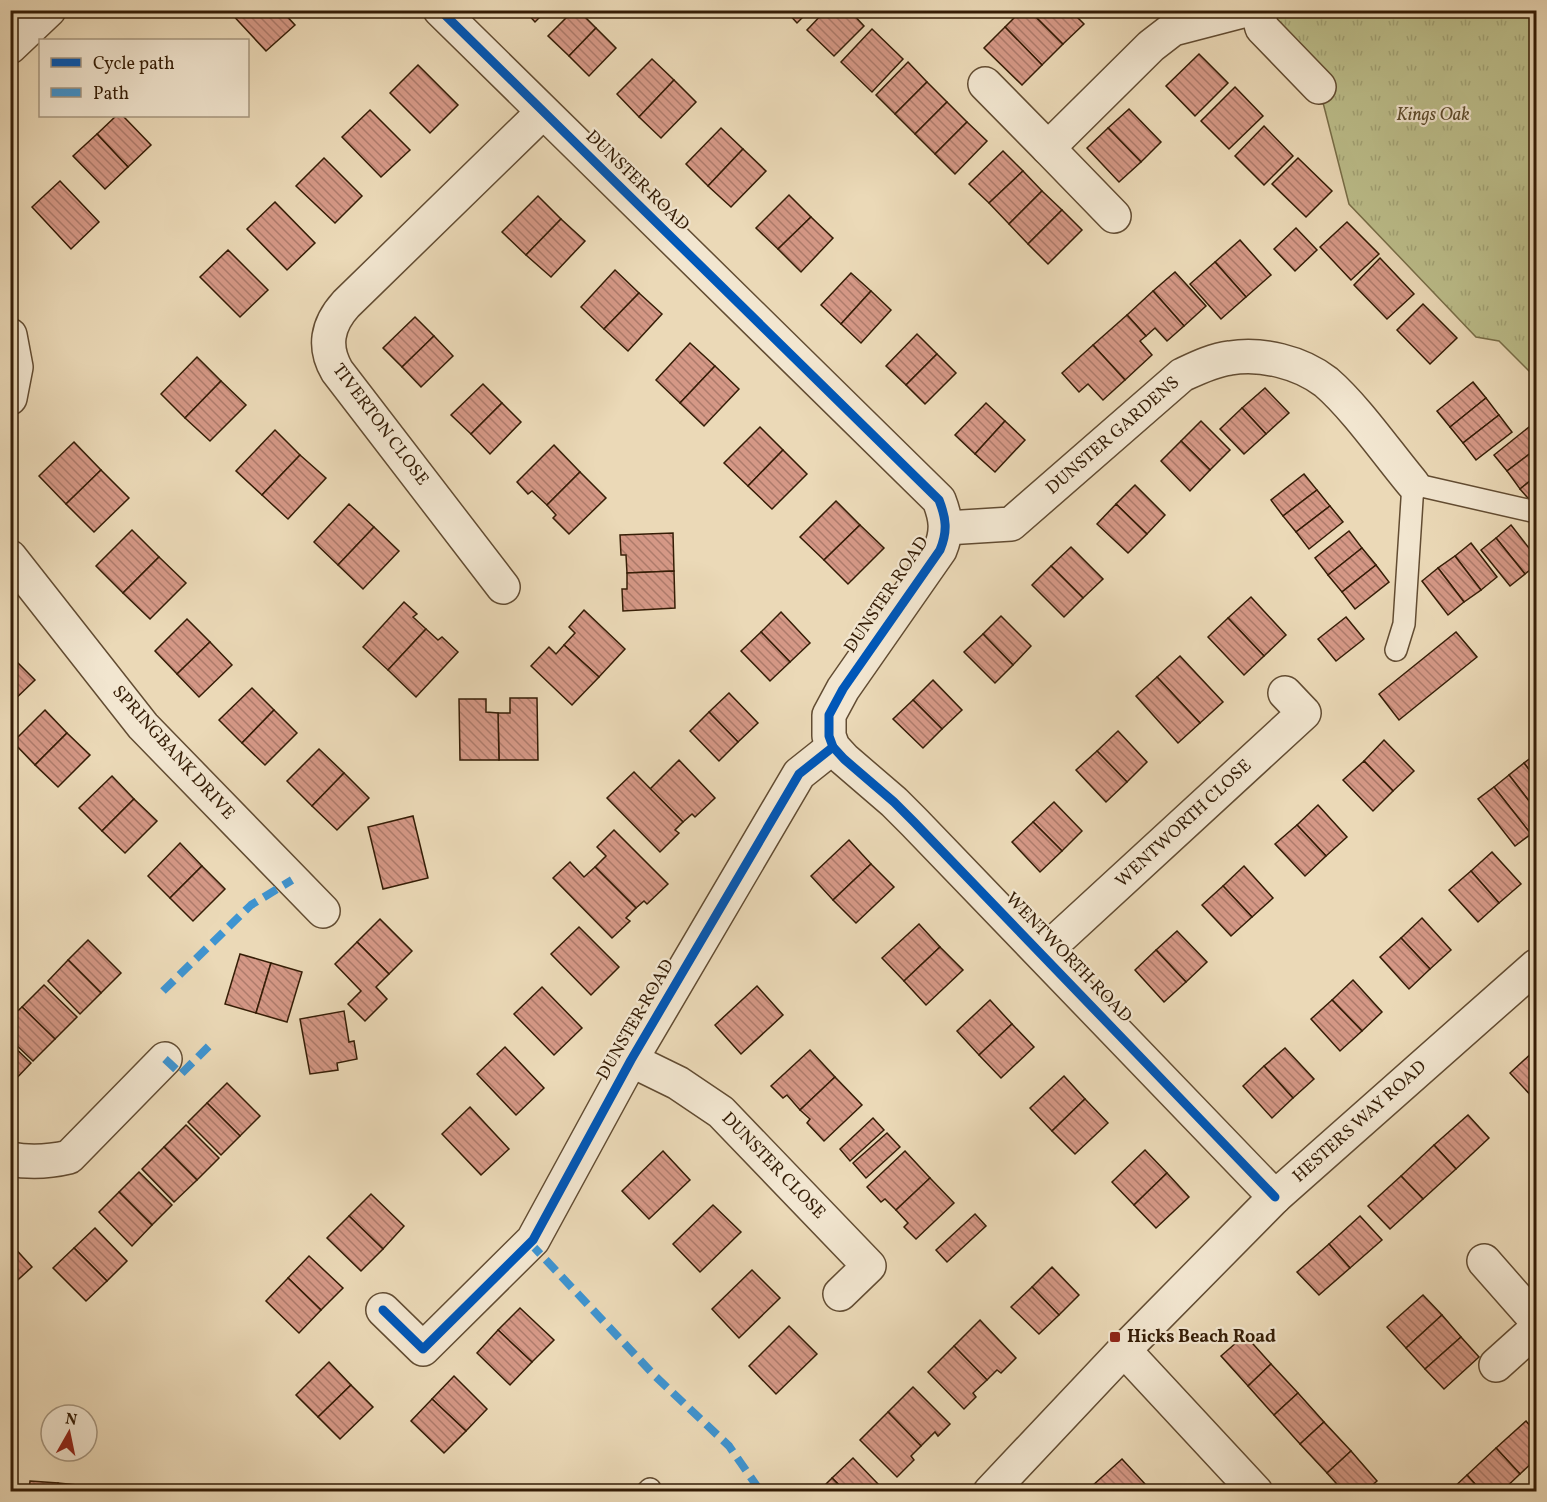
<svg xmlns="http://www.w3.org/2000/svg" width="1547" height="1502" font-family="Vollkorn,serif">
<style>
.park{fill:url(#park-tufts);stroke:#786e48;stroke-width:1.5}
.building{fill:url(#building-back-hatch);stroke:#351d06;stroke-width:1.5}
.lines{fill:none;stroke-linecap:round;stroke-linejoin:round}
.service-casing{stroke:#624c32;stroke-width:24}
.minor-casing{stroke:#624c32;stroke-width:36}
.tertiary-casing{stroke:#624c32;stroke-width:36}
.service{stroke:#f2e6d0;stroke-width:21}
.minor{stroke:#f2e6d0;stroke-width:33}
.tertiary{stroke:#f2e6d0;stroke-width:33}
.quiet{stroke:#3e94d1;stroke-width:8;stroke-dasharray:15 8;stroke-linecap:butt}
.cycleway-casing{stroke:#f2e6d0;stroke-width:13}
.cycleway{stroke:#0057b8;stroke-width:9}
.poi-dot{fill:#8f2418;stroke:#f2e6d0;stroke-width:2}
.labels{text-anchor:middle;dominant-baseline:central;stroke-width:4.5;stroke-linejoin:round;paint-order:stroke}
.park-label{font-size:18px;font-style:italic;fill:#5e4d2e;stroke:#f2e6d0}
.street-label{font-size:18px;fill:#351d06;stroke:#f2e6d0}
.poi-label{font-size:18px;font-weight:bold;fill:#351d06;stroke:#f2e6d0;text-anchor:start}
</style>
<defs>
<pattern id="park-tufts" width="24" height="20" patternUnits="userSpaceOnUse" patternTransform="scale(1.5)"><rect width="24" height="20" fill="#bcbe8b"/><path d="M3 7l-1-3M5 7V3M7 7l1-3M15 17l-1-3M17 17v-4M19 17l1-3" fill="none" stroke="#a2a376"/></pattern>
<pattern id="building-back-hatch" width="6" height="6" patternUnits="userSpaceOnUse" patternTransform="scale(1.5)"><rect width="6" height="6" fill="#d59886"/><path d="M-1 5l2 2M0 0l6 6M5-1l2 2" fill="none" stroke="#ae7b6c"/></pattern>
</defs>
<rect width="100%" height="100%" fill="#ebd9b7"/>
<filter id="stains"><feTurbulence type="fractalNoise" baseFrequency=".00333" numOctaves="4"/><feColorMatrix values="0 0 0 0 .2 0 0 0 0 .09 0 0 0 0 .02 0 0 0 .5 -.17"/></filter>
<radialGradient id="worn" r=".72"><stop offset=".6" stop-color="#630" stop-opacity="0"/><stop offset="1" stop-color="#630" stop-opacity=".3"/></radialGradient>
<path class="park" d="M1280,10h245l11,12v356l-37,-37 -23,-4 -127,-133 -30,-117 -57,-59z"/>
<g class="building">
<path d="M228,10h53l14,15 -29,26z"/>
<path d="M524,10h23l-12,12z"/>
<path d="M574,10h4l18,18 -27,28 -21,-20z"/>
<path d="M785,10h25l-13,13z"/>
<path d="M826,10h23l15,16 -30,30 -27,-26z"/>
<path d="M1022,10h7l34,34 -21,21 -37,-38z"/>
<path d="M1029,10h41l14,14 -21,20z"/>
<path d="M1005,27l37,38 -20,20 -38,-37z"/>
<path d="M596,28l20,20 -27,28 -20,-20z"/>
<path d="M872,29l31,30 -31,33 -31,-30z"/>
<path d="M1199,54l29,29 -33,33 -29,-30z"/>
<path d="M652,59l22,21 -35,37 -22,-23z"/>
<path d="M908,62l19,20 -32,32 -19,-19z"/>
<path d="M418,65l40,40 -28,28 -40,-40z"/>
<path d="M674,80l22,22 -35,36 -22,-21z"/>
<path d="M927,82l20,20 -32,32 -20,-20z"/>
<path d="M1235,87l28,29 -34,33 -28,-28z"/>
<path d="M947,102l20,20 -32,32 -20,-20z"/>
<path d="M1129,109l32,33 -20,20 -33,-34z"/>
<path d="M370,110l40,40 -29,27 -39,-40z"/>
<path d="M116,116h7l28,29 -23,22 -31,-33z"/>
<path d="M967,122l20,19 -32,33 -20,-20z"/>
<path d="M1264,126l29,30 -29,29 -29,-29z"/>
<path d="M721,128l22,21 -35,37 -22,-22z"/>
<path d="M1108,128l33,34 -22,20 -32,-34z"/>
<path d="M97,134l31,33 -23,22 -32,-33z"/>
<path d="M743,149l23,22 -35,36 -23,-21z"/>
<path d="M1003,151l20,20 -34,32 -20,-19z"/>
<path d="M324,158l38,38 -27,27 -39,-37z"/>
<path d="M1298,158l34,33 -26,26 -34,-33z"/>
<path d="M1023,171l19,20 -33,33 -20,-21z"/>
<path d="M60,181l39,41 -28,27 -39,-42z"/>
<path d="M1042,191l20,19 -34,34 -19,-20z"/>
<path d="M789,195l22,22 -33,32 -22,-21z"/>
<path d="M538,196l23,23 -35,36 -24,-23z"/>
<path d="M275,202l40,41 -28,27 -40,-41z"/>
<path d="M1062,210l20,20 -34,34 -20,-20z"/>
<path d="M811,217l22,21 -32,34 -23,-23z"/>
<path d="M561,219l24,22 -34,36 -25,-22z"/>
<path d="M1347,222l32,32 -28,26 -31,-33z"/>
<path d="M1296,228l21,22 -22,21 -21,-22z"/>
<path d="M1240,240l31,35 -25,22 -31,-35z"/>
<path d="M228,250l40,40 -28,27 -40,-40z"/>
<path d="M1380,258l34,36 -27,25 -33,-34z"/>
<path d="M1215,262l31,35 -25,22 -31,-35z"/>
<path d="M615,270l24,23 -35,36 -23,-22z"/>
<path d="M1175,272l31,34 -22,20 -31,-35z"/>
<path d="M851,273l20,18 -30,33 -20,-19z"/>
<path d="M871,291l20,19 -30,33 -20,-19z"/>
<path d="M1153,291l31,35 -17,15 -12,-13 -9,8 -19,-21z"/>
<path d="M639,293l23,21 -34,37 -24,-22z"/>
<path d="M1423,304l34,34 -27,26 -33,-34z"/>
<path d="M1127,315l19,21 -6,5 12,14 -27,25 -32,-35z"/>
<path d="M415,317l19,19 -32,31 -19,-19z"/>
<path d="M917,334l20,20 -31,31 -20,-19z"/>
<path d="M434,336l19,20 -32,31 -19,-20z"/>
<path d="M690,343l25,23 -35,37 -24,-23z"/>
<path d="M1093,345l32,35 -22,20 -15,-16 -9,8 -17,-19z"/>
<path d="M937,354l19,19 -31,31 -19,-19z"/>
<path d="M197,357l24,24 -36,37 -24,-24z"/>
<path d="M715,366l24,23 -35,37 -24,-23z"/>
<path d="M221,381l25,24 -36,36 -25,-23z"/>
<path d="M1473,382l13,16 -36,29 -13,-16z"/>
<path d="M483,384l19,19 -31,31 -20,-19z"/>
<path d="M1265,388l24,25 -23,21 -24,-26z"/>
<path d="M1486,398l13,17 -36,28 -13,-16z"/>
<path d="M502,403l19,19 -31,32 -19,-20z"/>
<path d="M986,403l19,18 -30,33 -20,-19z"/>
<path d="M1242,408l24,26 -22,20 -24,-25z"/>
<path d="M1499,415l13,17 -36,28 -13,-17z"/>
<path d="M1005,421l20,19 -30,32 -20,-18z"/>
<path d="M1201,421l29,29 -20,20 -29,-29z"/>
<path d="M760,427l23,23 -35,36 -24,-23z"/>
<path d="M1529,427l7,9v13l-29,22 -13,-16z"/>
<path d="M275,430l25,25 -38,40 -26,-24z"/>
<path d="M1181,441l29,29 -20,21 -29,-30z"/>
<path d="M74,442l27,28 -35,34 -27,-28z"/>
<path d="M554,445l26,27 -33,33 -15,-14 -4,3 -11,-12z"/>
<path d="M1536,449v27l-16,13 -13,-18z"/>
<path d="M783,450l24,24 -35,35 -24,-23z"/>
<path d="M300,455l26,23 -38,41 -26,-24z"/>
<path d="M101,470l28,28 -35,34 -28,-28z"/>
<path d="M580,472l26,26 -37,36 -16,-16 3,-3 -9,-10z"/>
<path d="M1304,474l13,16 -34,26 -12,-16z"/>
<path d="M1536,476v27l-2,2 -14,-16z"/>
<path d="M1135,485l30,30 -18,19 -31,-30z"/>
<path d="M1317,490l13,16 -34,26 -13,-16z"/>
<path d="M836,501l24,24 -36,35 -24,-23z"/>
<path d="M349,504l25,23 -36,38 -24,-23z"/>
<path d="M1116,504l31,30 -19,19 -31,-29z"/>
<path d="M1330,506l13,16 -34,27 -13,-17z"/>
<path d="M860,525l24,23 -36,36 -24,-24z"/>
<path d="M1511,525l25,32v8l-11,9 -29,-36z"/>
<path d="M374,527l25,24 -36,38 -25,-24z"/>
<path d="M132,530l27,27 -36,36 -27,-27z"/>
<path d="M1349,531l13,17 -34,27 -13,-17z"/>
<path d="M673,533l1,38 -47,2 -1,-18h-5l-1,-20z"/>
<path d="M1496,538l29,36 -15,12 -29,-36z"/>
<path d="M1471,543l26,34 -16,13 -26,-34z"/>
<path d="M1071,547l32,32 -20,19 -32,-32z"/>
<path d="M1362,548l14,17 -34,27 -14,-17z"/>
<path d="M1455,556l26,34 -17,12 -26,-34z"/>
<path d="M159,557l27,26 -36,36 -27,-26z"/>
<path d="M1376,565l13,17 -34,27 -13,-17z"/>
<path d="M1051,566l32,32 -19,19 -32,-32z"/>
<path d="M1438,568l26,34 -16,13 -26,-34z"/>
<path d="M674,571l1,37 -52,3 -1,-22h5v-16z"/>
<path d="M1251,597l35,38 -22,21 -36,-38z"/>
<path d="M404,602l13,12 -4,3 13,12 -38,41 -25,-23z"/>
<path d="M584,610l41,39 -26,28 -35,-32 11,-12 -6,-6z"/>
<path d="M781,612l29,31 -20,19 -29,-30z"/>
<path d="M1001,616l30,30 -18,19 -30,-31z"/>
<path d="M1346,617l18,22 -28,22 -18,-22z"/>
<path d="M1228,618l36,38 -20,19 -36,-38z"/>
<path d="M187,619l23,23 -33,32 -22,-23z"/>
<path d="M426,629l12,11 4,-3 16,15 -42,45 -28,-27z"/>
<path d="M761,632l29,30 -20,19 -29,-30z"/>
<path d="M1456,632l21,25 -78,63 -20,-26z"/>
<path d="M983,634l30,31 -18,18 -31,-31z"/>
<path d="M210,642l22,23 -33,32 -22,-23z"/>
<path d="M564,645l35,32 -27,28 -41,-39 18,-19 7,7z"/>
<path d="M10,655l25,25 -25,24z"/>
<path d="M1180,656l43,46 -23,21 -43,-46z"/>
<path d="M1157,677l43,46 -22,20 -42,-47z"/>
<path d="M933,680l29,30 -20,19 -29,-29z"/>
<path d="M252,688l22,22 -32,33 -23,-23z"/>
<path d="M729,693l29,30 -20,19 -29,-30z"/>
<path d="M510,698h27l1,62h-39l-1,-47h12z"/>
<path d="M459,699h27v13l12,1 1,47h-39z"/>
<path d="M913,700l29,29 -19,19 -30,-29z"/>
<path d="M45,710l22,23 -32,32 -22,-23z"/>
<path d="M274,710l23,23 -32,32 -23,-22z"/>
<path d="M709,712l29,30 -19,19 -29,-30z"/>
<path d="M1118,731l29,31 -20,20 -30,-31z"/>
<path d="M67,733l23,22 -32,32 -23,-22z"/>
<path d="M1384,740l30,31 -21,20 -29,-30z"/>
<path d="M319,749l25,24 -32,33 -25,-25z"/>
<path d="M1097,751l30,31 -21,20 -30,-32z"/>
<path d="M1536,754v25l-12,-16z"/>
<path d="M679,760l36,38 -20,19 -3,-3 -9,8 -33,-33z"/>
<path d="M1364,761l29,30 -20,20 -30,-31z"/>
<path d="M1524,763l12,16v31l-27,-35z"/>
<path d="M634,772l49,50 -8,8 4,3 -19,19 -53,-54z"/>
<path d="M344,773l25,25 -32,32 -25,-24z"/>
<path d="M1509,775l27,35v19l-5,5 -37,-47z"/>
<path d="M112,776l22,23 -32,32 -23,-23z"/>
<path d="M1494,787l37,47 -16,12 -37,-47z"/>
<path d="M134,799l23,22 -32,32 -23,-22z"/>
<path d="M1054,802l28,29 -20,20 -29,-29z"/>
<path d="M1318,805l29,32 -21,19 -29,-31z"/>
<path d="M413,816l15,62 -45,11 -15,-62z"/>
<path d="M1033,822l29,29 -22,21 -28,-30z"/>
<path d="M1297,825l29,31 -21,20 -30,-32z"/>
<path d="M614,830l54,54 -21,20 -3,-3 -8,7 -41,-41 11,-11 -9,-9z"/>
<path d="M849,840l22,24 -38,36 -22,-24z"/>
<path d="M180,843l22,23 -32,32 -22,-22z"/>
<path d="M1492,852l29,32 -22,19 -28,-32z"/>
<path d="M570,862l14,15 11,-10 41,41 -10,10 4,3 -18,17 -59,-60z"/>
<path d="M871,864l23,23 -38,36 -23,-23z"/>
<path d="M202,866l23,23 -32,32 -23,-23z"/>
<path d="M1244,866l29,32 -21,19 -29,-31z"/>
<path d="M1471,871l28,32 -21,19 -29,-32z"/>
<path d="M1223,886l29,31 -21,19 -29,-31z"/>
<path d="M1422,918l29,32 -21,19 -29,-31z"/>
<path d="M380,919l32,32 -23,23 -32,-32z"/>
<path d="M919,924l21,23 -36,34 -22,-23z"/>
<path d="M579,927l40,40 -28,28 -40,-41z"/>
<path d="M1177,931l30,31 -21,20 -30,-32z"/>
<path d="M1401,938l29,31 -21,20 -29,-32z"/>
<path d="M88,940l33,33 -20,20 -33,-33z"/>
<path d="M357,942l32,32 -13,13 11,12 -22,22 -17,-17 13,-13 -26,-27z"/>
<path d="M940,947l23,23 -37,35 -22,-24z"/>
<path d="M1156,950l30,32 -22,20 -29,-32z"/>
<path d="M240,954l31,9 -15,50 -31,-9z"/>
<path d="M68,960l33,33 -21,21 -32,-33z"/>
<path d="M271,963l31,9 -15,50 -31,-9z"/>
<path d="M1353,980l29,32 -20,19 -30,-31z"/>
<path d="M44,985l33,32 -22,22 -33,-32z"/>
<path d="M757,986l26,29 -42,39 -26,-29z"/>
<path d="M542,987l40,41 -28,27 -40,-41z"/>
<path d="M990,1000l22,24 -33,31 -22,-24z"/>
<path d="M1332,1000l30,31 -22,20 -29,-32z"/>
<path d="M22,1007l33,32 -22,22 -23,-22v-21z"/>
<path d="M344,1011l5,31 5,-1 3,18 -20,4 1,7 -28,4 -10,-55z"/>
<path d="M1012,1024l22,23 -33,31 -22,-23z"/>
<path d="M10,1043l21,20 -19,20 -2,-2z"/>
<path d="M505,1047l39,41 -28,27 -39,-41z"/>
<path d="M1285,1048l29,31 -21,19 -29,-32z"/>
<path d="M810,1050l25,27 -35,33 -13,-15 -4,3 -12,-12z"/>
<path d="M1534,1051l2,3v47l-26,-28z"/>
<path d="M1264,1066l29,32 -21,20 -29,-32z"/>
<path d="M1064,1076l21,23 -33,32 -22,-23z"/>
<path d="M835,1077l27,28 -38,36 -17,-18 3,-4 -10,-9z"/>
<path d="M227,1083l33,33 -20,20 -33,-33z"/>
<path d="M1085,1099l23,24 -33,31 -23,-23z"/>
<path d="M207,1103l33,33 -19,19 -33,-33z"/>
<path d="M470,1107l39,42 -28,26 -39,-41z"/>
<path d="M1468,1115l21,23 -33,31 -22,-24z"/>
<path d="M873,1118l11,12 -34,31 -10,-12z"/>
<path d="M186,1125l33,33 -22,22 -33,-33z"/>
<path d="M887,1133l13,14 -34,31 -13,-15z"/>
<path d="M1434,1145l22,24 -33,30 -22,-23z"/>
<path d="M164,1147l33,33 -23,22 -32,-33z"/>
<path d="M1145,1150l22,23 -33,32 -22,-23z"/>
<path d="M663,1151l27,29 -41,39 -27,-28z"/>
<path d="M905,1151l25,27 -34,32 -11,-11 -4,3 -14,-15z"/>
<path d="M139,1172l33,33 -20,20 -33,-33z"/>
<path d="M1167,1173l22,24 -33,31 -22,-23z"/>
<path d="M1401,1176l22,23 -33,30 -22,-23z"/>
<path d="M930,1178l24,25 -38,36 -12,-12 4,-4 -12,-13z"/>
<path d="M119,1192l33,33 -20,21 -33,-34z"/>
<path d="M371,1194l33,32 -21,23 -34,-33z"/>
<path d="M713,1205l28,27 -41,40 -27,-28z"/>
<path d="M975,1214l11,12 -39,36 -11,-12z"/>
<path d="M349,1216l34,33 -22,22 -34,-33z"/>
<path d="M1360,1216l22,24 -32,28 -21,-24z"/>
<path d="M95,1228l32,33 -20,20 -33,-33z"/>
<path d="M11,1244l21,23 -22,20v-42z"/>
<path d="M1329,1244l21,24 -31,27 -22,-23z"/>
<path d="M74,1248l33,33 -21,20 -33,-33z"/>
<path d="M309,1256l34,32 -22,22 -33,-32z"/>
<path d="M1052,1267l27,28 -20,20 -27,-28z"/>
<path d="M752,1270l28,28 -41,40 -27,-29z"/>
<path d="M288,1278l33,32 -22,23 -33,-32z"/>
<path d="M1032,1287l27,28 -20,19 -28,-27z"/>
<path d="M1423,1295l19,20 -36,33 -19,-21z"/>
<path d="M520,1308l34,32 -22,22 -34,-32z"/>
<path d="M1442,1315l19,22 -36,32 -19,-21z"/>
<path d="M980,1320l36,38 -15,15 -4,-3 -10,10 -33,-34z"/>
<path d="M789,1326l28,28 -41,40 -27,-28z"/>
<path d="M498,1330l34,32 -22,23 -33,-32z"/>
<path d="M1245,1335l26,29 -23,22 -27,-30z"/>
<path d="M1461,1337l18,20 -35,32 -19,-20z"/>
<path d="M954,1346l33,34 -14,13 3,4 -12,12 -36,-37z"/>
<path d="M329,1362l22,23 -33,32 -22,-22z"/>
<path d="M1271,1364l27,29 -24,22 -26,-29z"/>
<path d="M454,1376l33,33 -21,22 -34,-32z"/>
<path d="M351,1385l22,22 -33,32 -22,-22z"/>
<path d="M913,1387l37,37 -12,12 -3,-4 -14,14 -33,-34z"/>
<path d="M1298,1393l26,29 -24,22 -26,-29z"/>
<path d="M432,1399l34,32 -22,22 -33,-32z"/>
<path d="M888,1412l33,34 -10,10 3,4 -17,17 -37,-37z"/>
<path d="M1526,1421l10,12v26l-16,15 -24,-26z"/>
<path d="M1324,1422l27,29 -24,22 -27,-29z"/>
<path d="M1496,1448l24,26 -19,18h-19l-15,-17z"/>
<path d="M1351,1451l26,30 -12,11h-21l-17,-19z"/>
<path d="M853,1458l27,28 -5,6h-29l-14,-14z"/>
<path d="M1122,1459l23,25 -8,8h-40l-5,-6z"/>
<path d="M1467,1475l15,17h-33z"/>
<path d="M832,1478l14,14h-28z"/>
<path d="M30,1481l28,2v9h-29z"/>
<path d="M58,1483l29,3 -1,6h-28z"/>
<path d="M87,1486l28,2v4h-29z"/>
</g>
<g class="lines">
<g class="service-casing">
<g id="service">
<path d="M1396,650l8,-26 9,-140 123,28"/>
<path d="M647,1492l3,-3"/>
</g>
</g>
<g class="minor-casing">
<g id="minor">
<path d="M440,10l499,490c7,18 9,31 1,50l-97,139 -14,26v21l4,11 11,12 50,43 20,20 361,375"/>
<path d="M1257,10l5,18 57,59"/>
<path d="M985,84l63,64"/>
<path d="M1114,216l-66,-68 103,-102 22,-17 73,-19"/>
<path d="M10,335l6,32 -6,31"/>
<path d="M946,528l65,-4 171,-149c15,-7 31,-15 48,-17 32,-5 70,4 96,24 30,26 61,71 87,102"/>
<path d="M10,557l133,169 180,185"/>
<path d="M503,587l-166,-216c-14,-24 -10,-46 9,-67l197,-192"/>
<path d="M1042,954l262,-241 -19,-20"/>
<path d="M631,1060l47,23 43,29 148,154 -29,28"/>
<path d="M10,1159c21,4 38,3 59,-2l96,-98"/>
<path d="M1484,1261l52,59"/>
<path d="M383,1310l40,39 110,-109 98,-180 168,-286 34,-27"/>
<path d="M1124,1350l132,142"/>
<path d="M1496,1365l40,-36"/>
</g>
</g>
<g class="tertiary-casing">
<g id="tertiary">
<path d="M10,47l39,-37"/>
<path d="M990,1492l134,-142 151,-153 261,-231"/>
</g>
</g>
<use href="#service" class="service"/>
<use href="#minor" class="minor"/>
<use href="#tertiary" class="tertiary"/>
<g class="quiet">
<path d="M163,991l88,-86 41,-25"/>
<path d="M165,1059l16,15 32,-32"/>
<path d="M530,1243l124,132 75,71 32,46"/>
</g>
<g class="cycleway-casing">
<g id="cycleway">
<path d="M440,10l499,490c7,18 9,31 1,50l-97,139 -14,26v21l4,11 11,12 50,43 20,20 361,375"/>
<path d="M383,1310l40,39 110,-109 98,-180 168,-286 34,-27"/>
</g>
</g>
<use href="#cycleway" class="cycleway"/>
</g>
<rect class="poi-dot" x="1109" y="1331" width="12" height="12" rx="3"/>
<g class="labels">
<g class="park-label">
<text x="1433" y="115">Kings Oak</text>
</g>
<g class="street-label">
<text transform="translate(637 181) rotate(44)">DUNSTER ROAD</text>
<text transform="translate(380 425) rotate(53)">TIVERTON CLOSE</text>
<text transform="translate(1113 436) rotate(-41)">DUNSTER GARDENS</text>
<text transform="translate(887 595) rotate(-56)">DUNSTER ROAD</text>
<text transform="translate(173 753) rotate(48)">SPRINGBANK DRIVE</text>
<text transform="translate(1184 824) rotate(-43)">WENTWORTH CLOSE</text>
<text transform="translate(1068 958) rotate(46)">WENTWORTH ROAD</text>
<text transform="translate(636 1020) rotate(-60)">DUNSTER ROAD</text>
<text transform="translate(1360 1122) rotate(-42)">HESTERS WAY ROAD</text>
<text transform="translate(773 1166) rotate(46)">DUNSTER CLOSE</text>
</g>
<g class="poi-label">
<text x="1127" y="1337">Hicks Beach Road</text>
</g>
</g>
<rect width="1547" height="1502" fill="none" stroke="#ebd9b7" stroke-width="36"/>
<rect x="12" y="12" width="1523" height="1478" fill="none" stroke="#351d06" stroke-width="3"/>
<rect x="18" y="18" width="1511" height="1466" fill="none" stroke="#351d06" stroke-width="1.5"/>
<rect x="39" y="39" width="210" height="78" fill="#f2e6d0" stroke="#a6967f" stroke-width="1.5"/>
<rect x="51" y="58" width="30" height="9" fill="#0057b8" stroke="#a6967f" stroke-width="1.5"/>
<text x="93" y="69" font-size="18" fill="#351d06">Cycle path</text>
<rect x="51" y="88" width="30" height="9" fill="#3e94d1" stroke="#a6967f" stroke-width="1.5"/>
<text x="93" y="99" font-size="18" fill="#351d06">Path</text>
<g transform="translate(69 1433) rotate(9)"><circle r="28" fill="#f2e6d0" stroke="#a6967f" stroke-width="1.5"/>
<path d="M0-4.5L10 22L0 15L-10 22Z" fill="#8f2418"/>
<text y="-9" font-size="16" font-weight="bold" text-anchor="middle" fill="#351d06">N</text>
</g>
<rect width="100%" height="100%" filter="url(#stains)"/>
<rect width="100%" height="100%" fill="url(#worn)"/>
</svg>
